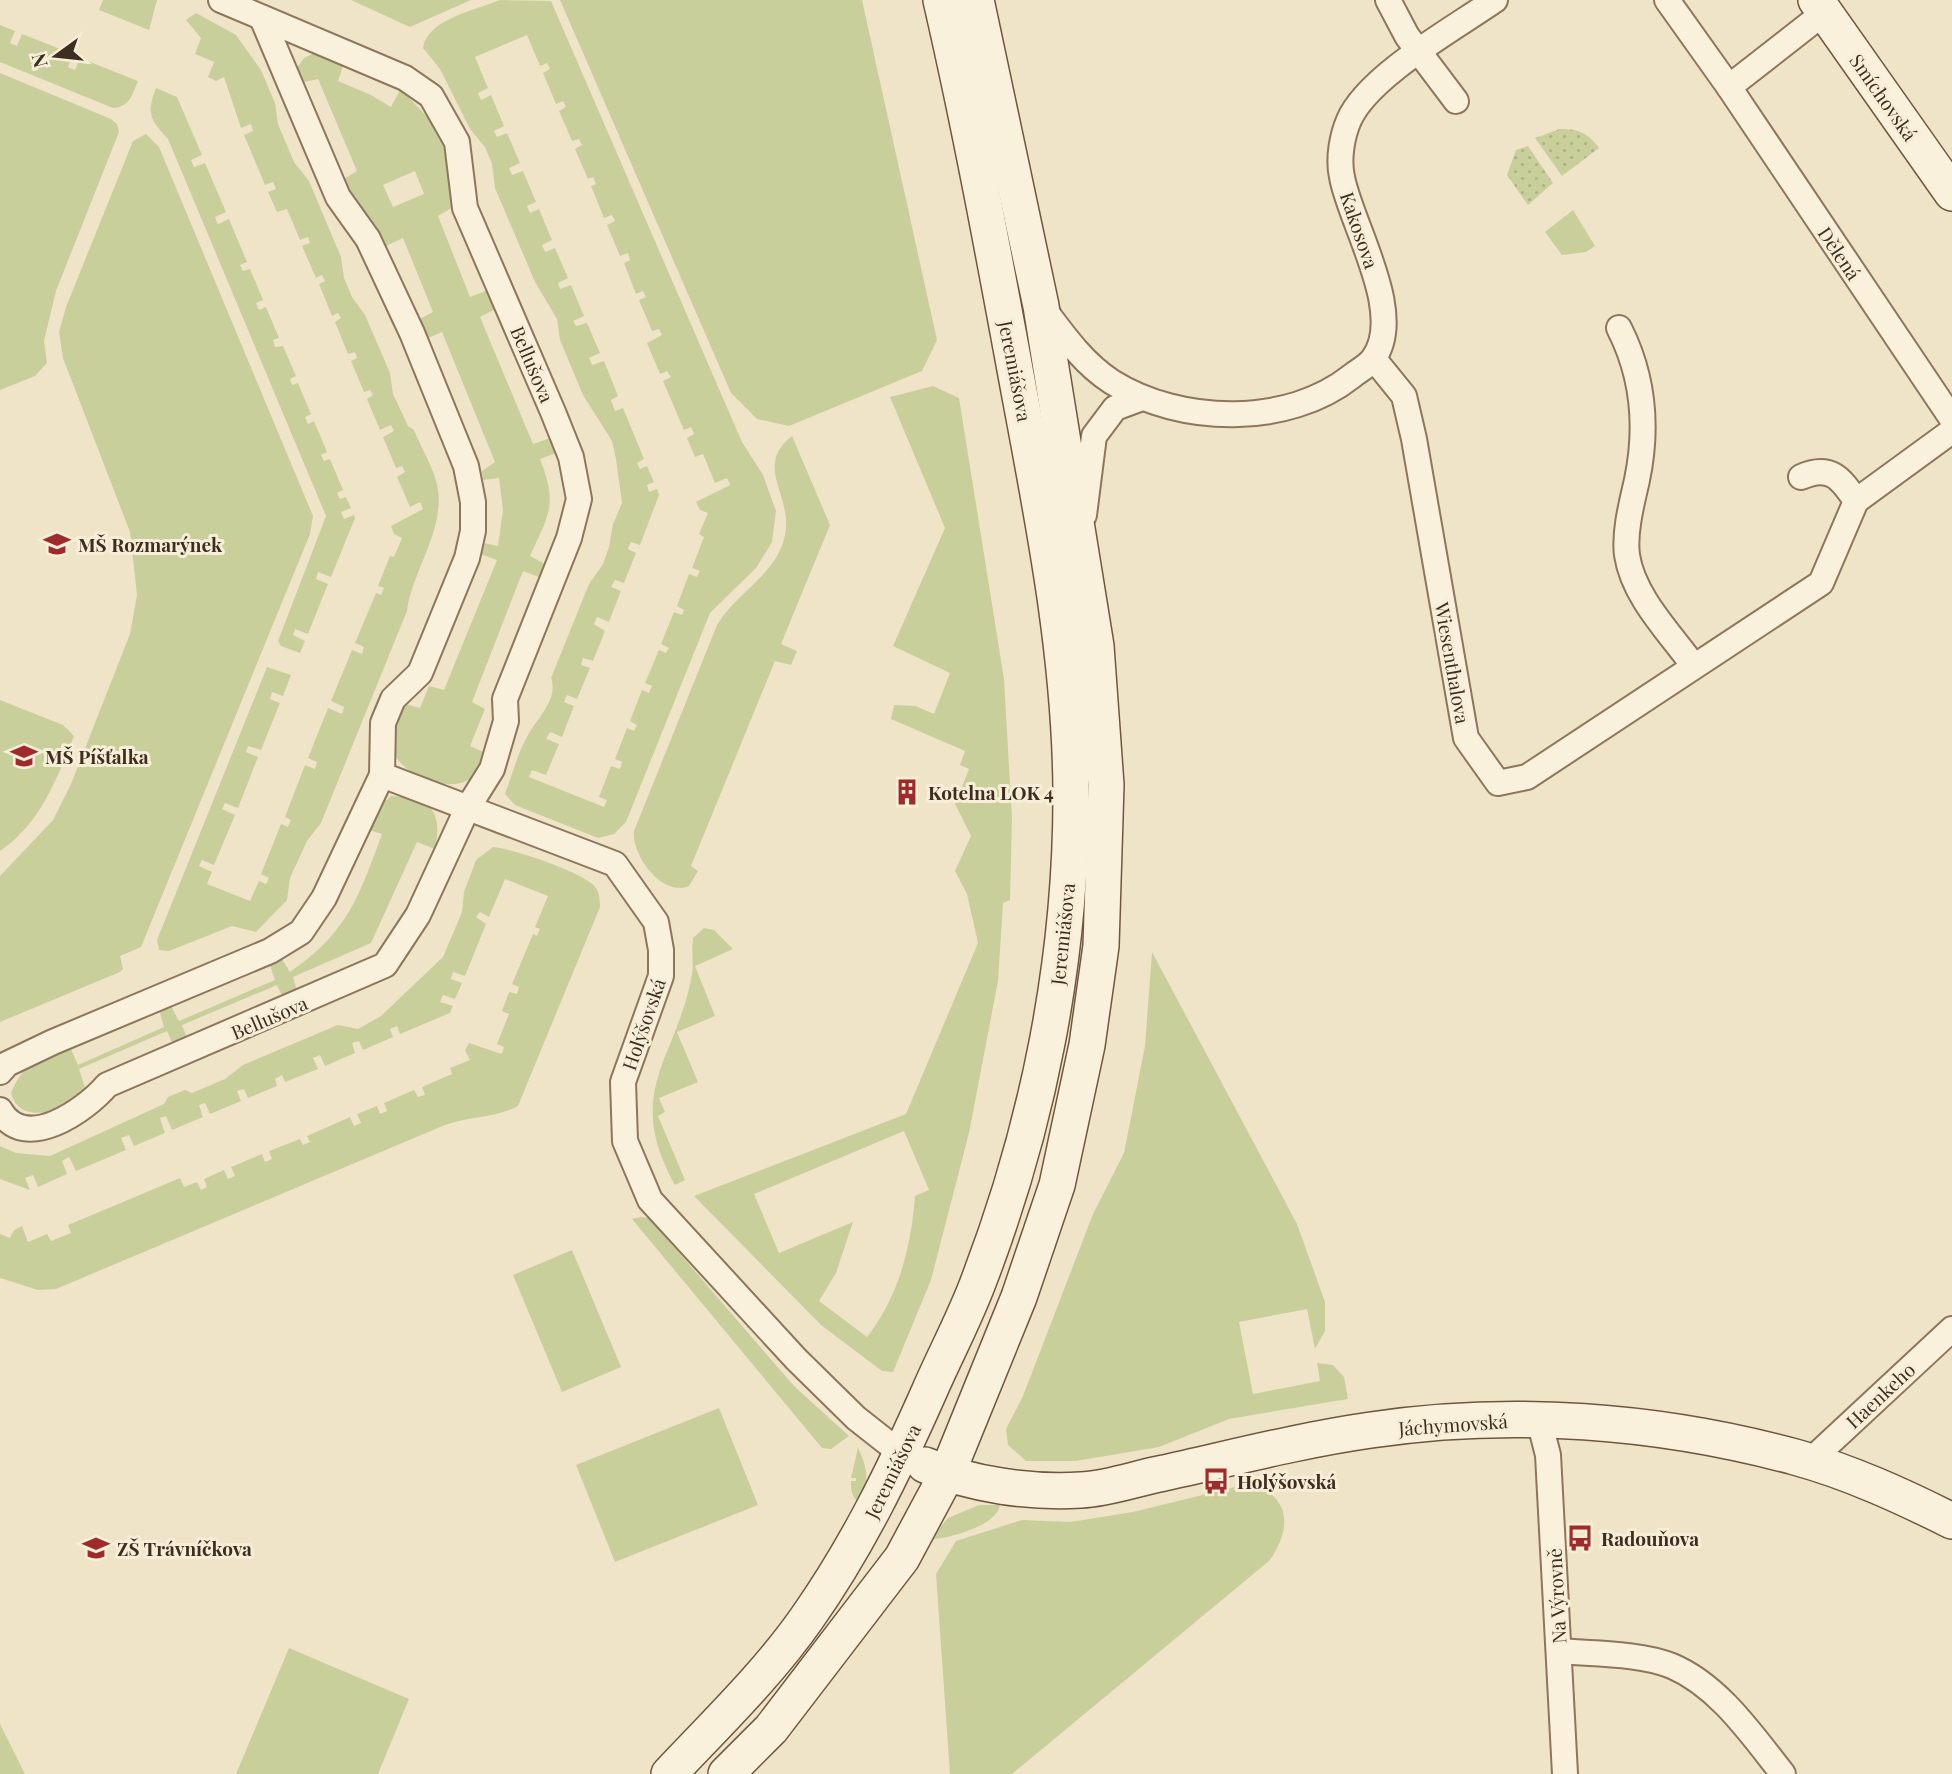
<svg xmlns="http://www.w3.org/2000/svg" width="1952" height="1774" font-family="'Playfair Display',serif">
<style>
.grass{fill:#c9cf9b;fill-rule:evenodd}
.park{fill:url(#park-dots)}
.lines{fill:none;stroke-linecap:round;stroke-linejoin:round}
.street-casing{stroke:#8d765c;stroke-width:28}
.secondary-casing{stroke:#6f573f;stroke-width:38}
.street{stroke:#faf1dc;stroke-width:24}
.secondary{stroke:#faf1dc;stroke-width:35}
.labels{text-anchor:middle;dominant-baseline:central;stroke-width:6;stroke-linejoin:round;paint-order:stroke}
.street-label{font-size:19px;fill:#3d2e20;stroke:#f7eed8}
.poi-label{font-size:19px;font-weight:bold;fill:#3d2e20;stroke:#f7eed8;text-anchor:start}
</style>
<defs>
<pattern id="park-dots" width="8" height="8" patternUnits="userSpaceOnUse" patternTransform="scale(1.75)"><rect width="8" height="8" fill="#c9cf9b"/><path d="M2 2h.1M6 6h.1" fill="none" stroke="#aeb285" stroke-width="1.8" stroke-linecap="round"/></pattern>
</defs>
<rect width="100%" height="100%" fill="#f0e4c8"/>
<g class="grass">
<path d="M103,0h54l-8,30 -50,-20z"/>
<path d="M351,0h120l-61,27z"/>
<path d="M500,0l51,1 191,441 21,33 13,36 -4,31 -16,26 -46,45 -84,209 -12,12 -16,4 -83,-33 -10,-11c7,-18 12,-40 22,-57 9,-18 32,-37 24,-59l38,-94 14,-20 6,-17 4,-23 9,-21 -6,-44 -4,-18 -29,-46 -23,-55 -3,-21 -22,-37 -40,-94 -3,-24 -7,-17 -15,-18 -30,-60 -17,-21c4,-29 53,-38 77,-48zM527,35l13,31 7,-3 3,6 -7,4 13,31 7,-3 3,6 -7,4 13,30 7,-2 3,6 -7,4 13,30 5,-2 3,7 -5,2 13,32 8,-3 3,6 -8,4 13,31 8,-3 2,7 -6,3 12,31 7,-3 3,6 -7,3 13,31 7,-2 3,6 -15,8 13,31 7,-3 4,6 -8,4 21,49 7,-3 3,7 -7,4 8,19 8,-3 12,29 12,-5 3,7 -34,17 4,8 8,3 -9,21 5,3 -12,31 8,3 -3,6 -8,-3 -12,32 7,4 -2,5 -8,-3 -13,32 8,4 -3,5 -7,-3 -14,33 7,3 -3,7 -7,-3 -12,31 7,4 -3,6 -7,-3 -12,31 7,3 -2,7 -9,-3 -12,31 8,3 -3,7 -75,-30 3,-7 14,5 13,-31 -13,-5 4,-7 12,5 12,-31 -10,-4 3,-7 10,4 13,-31 -9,-3 2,-7 10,3 12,-30 -11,-7 3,-7 12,5 12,-31 -10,-4 4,-7 9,3 12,-30 -8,-4 3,-7 9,3 19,-50 -2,-6 -8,3 -2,-7 7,-3 -7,-16 -7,3 -3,-6 7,-4 -21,-51 -8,3 -4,-11 7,-4 -14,-35 -12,4 -3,-7 11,-5 -13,-30 -11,3 -3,-5 11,-5 -13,-31 -11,4 -2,-6 10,-5 -13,-30 -10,4 -3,-7 10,-5 -13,-31 -9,4 -3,-7 9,-4 -13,-31 -11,4 -3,-7 11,-5 -13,-30 -10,4 -3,-6 10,-5 -13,-31 -10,5 -3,-7 10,-5 -13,-31z"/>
<path d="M560,0h302l75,340 -15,31 -133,55 -32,-7 -26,-26z"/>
<path d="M196,13l40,22 25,35 14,33 3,21 16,38 15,19 32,76 3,21 8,19 13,18 25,58 3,21 15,32 6,4c7,18 22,41 24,60 6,41 -26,82 -31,121l-86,212 -14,18 -17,37 -3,22 -31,32 -24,-6 -63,25 -10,-1 -2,-10 110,-273 24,8 -8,21 -11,-4 -2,7 10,4 -19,47 -13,-4 -2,6 12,5 -20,51 -13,-5 -3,6 13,6 -21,50 -12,-5 -3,6 13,6 -5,12 43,17 9,-20 7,3 3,-6 -8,-4 20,-50 7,3 3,-7 -6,-3 20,-52 10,4 2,-7 -9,-4 20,-50 14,6 2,-7 -13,-6 21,-51 10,4 2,-7 -9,-4 21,-50 5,2 3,-7 -6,-2 12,-30 4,1 8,-19 -8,-4 -3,-8 32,-17 -3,-7 -10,5 -13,-30 8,-5 -3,-6 -6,2 -13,-31 11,-6 -3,-6 -11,5 -13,-31 6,-4 -3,-5 -6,2 -13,-31 6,-3 -2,-6 -7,2 -13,-32 6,-4 -3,-5 -6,3 -13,-32 6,-3 -3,-6 -6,3 -14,-32 8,-3 -2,-6 -8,3 -13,-31 -10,3 -9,-20 8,-3 -3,-7 -8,3 -21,-50 9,-4 -2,-7 -10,4 -17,-51 -8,4 -8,-4 6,-15 -19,-8 6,-16 -15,-18z"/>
<path d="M0,25l15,6 -5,12 7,3 5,-12 51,20 -5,13 7,3 5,-12 58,23c-6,14 -8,26 -25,27l-113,-46z"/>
<path d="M314,53l30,10 -6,18 33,14 20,12 9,-17c46,40 48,59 53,117l-15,9 32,81 18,-7 8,19 -16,8 53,127 17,-6 6,15 -16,6c18,46 9,55 -10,97l15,8 -4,14 -18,-7 -51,131 13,7 -15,37 18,8c-6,10 -10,20 -20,26 -22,13 -67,-6 -75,-29 -6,-16 3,-34 8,-48l19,5 9,-22 15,4 53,-130 -17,-6 4,-11 14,3 5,-36 -4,-32 -16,2 -1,-9 13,-9 -53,-130 -16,7 -8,-19 15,-8 -30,-74 -17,8 -8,-16 -17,-14 -20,-35 16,-10 -39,-92 -18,4 -3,-15 7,-10zM415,171l9,23 -31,13 -10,-22z"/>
<path d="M0,73l111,46 6,5 2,8 -63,159 -12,50 3,22 -12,13 -35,14z"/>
<path d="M156,88l21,9 25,58 -11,5 3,7 11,-4 21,49 -11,5 3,7 11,-5 18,43 -7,3 3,6 7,-2 13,31 -7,3 3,7 7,-3 13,31 -6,2 2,7 8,-1 13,30 -6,3 2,6 6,-2 13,31 -6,3 3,7 6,-3 13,31 -6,3 3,6 6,-2 13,31 -6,3 3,6 6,-2 5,11 -10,4 3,7 10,-4 1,3 -24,59 -13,-5 -2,7 12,5 -20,50 -13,-5 -2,6 12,6 -5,12 -19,-7 -3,-5 48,-125 -158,-377c-18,-20 -22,-25 -12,-51z"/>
<path d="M146,134l13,13 154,369 -3,18 -169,413 -21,9 3,13 -3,3 -120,50v-146l53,-56 18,-36 59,-150 7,-39 -7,-63 -67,-174 -4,-26 7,-25 67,-166z"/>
<path d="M1573,210l22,36 -9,6 -24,3 -17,-23z"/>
<path d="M933,386l26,12 45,281 8,139 -2,82 -7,3 -5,78 -29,152 -38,147 -38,92 -11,-1 -61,-46 -127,-129 212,-82 72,-171 -11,-49 -12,-23 16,-35 -16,-32 14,-35 -9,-4 5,-14 -74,-32 3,-14 22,1 18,8 16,-41 -57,-27 52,-118 -55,-131zM904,1131l25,59 -14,6c-4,51 -16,100 -48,141l-48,-36 17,-28 17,-51 -74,31 -25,-59z"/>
<path d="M792,436l38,89 -49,119 16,7 -6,14 -16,-4 -84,205 7,5 -9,15c-26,12 -58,-31 -55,-55l83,-206c19,-33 60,-50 68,-90 8,-41 -32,-68 7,-99z"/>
<path d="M0,700l63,25 11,11c-17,43 -34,88 -74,115z"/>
<path d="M391,796c40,1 52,15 44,53l-18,-7 -46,101 -78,34 5,17 -14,6 -7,-15 -95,40 6,16 -14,6 -7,-16 -88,38 9,28c-21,10 -67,32 -77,-4 14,-33 27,-32 59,-46l8,18 86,-38 -5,-18 11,-5 9,17 96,-41 -6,-18 11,-6 10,16c57,-39 69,-75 92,-138l-16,-5 14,-23z"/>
<path d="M493,847c22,3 80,22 98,36 8,6 9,14 9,24l-82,199c-22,12 -49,10 -73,19l-389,164 -18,1 -38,-12v-44l10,4 4,-8 8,-4 6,16 19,-8 4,7 20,-8 -3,-8 112,-47 4,9 13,-5 4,8 6,-3 -3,-8 20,-9 4,9 7,-3 -4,-9 31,-13 3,8 7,-3 -3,-8 31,-12 3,6 7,-3 -3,-6 43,-19 4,9 7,-3 -4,-9 20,-8 3,8 7,-3 -3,-8 30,-13 4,7 7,-2 -3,-8 30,-13 -2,-6 20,-8 -5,-10 4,-7 33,11 2,-7 -7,-3 12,-30 -7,-3 7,-19 8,2 2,-7 -7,-3 21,-50 4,2 3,-7 -5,-2 13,-31 -43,-17 -16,38 -9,-5 -4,5 10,7 -21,52 -12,-4 -2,7 11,4 -7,16 -12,-4 -3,7 13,4 -3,7 -50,21 -3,-8 -7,3 3,8 -30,13 -4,-9 -7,2 3,10 -30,13 -5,-11 -7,3 5,11 -33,13 -3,-7 -7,4 2,7 -29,12 -4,-9 -7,2 4,10 -31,13 -5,-11 -6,2 4,12 -31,13 -6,-14 -6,2 5,15 -31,13 -5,-11 -8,3 5,12 -50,21 -7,-14 -7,4 5,13 -29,13 -5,-12 -8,3 5,12 -30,-11v-33l16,7 34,3 114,-52 4,-7 17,-7 7,3 33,-14 18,-14 95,-40 20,4 23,-13 62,-59 19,-45 2,-20 12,-32z"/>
<path d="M704,928l10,2 19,19 -38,17 20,50 -38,16 21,50 -39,16 6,14 -7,4 27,64 -10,5c-52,-94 1,-124 17,-210 2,-12 -1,-25 1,-37z"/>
<path d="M1152,952l145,272 28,78v29l-10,18 -8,-40 -68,13 14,72 67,-13 -3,-18 16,2 11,12 4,22 -119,20 -70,28 -83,14h-50l-18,-16 -2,-16 17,-33 70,-182 31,-61 21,-107z"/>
<path d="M641,1217l8,1 145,168 55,50 -18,13 -9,-1 -190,-229z"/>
<path d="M572,1250l49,117 -59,25 -49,-117z"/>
<path d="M719,1408l39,97 -143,57 -39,-97z"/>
<path d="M858,1448c11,21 10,35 3,57 -9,-7 -10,-13 -10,-24h5v-3h-5z"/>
<path d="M1247,1484c44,9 46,45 22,77l-257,213h-62l-14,-200 20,-33 66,-21 48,2 63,-10z"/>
<path d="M979,1505h21c-4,22 -52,33 -71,35l19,-22z"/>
<path d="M289,1648l120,51 -31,75h-142z"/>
<path d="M0,1724l25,50h-25z"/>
</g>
<g class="park">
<path d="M1560,129c19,0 28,4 39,19l-37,28 -27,-38z"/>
<path d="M1528,146l25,37 -25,22 -21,-30 9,-25z"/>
</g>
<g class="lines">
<g class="street-casing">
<g id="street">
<path d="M1388,0l19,36 49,65"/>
<path d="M1667,0l62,87 223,332"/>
<path d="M1729,87l96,-75"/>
<path d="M1044,309c20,27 40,55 68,73 69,43 176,45 240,-6 6,-5 16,-10 21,-17 34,-45 -23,-136 -31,-182 -4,-18 0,-41 7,-57 19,-44 106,-92 146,-120"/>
<path d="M1619,328c25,49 29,99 18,152 -5,22 -13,52 -10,75 6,41 42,77 66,110"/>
<path d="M1374,359l30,37 10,43 52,299 32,45 29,-6 294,-194 35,-82 96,-70"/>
<path d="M1801,477c29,-13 40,1 55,24"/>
<path d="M1084,515l10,-79 21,-28 27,-10"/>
<path d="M382,775l233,89 41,58 5,28v26l-38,106 2,59 25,59 146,159 60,59 47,37"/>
<path d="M0,1072l7,-8 46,-22 217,-91 31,-19 23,-34 58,-123 1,-52 10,-24 27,-26 47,-115 6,-27v-29l-7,-36 -54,-133 -44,-94 -30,-42 -76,-179"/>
<path d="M0,1110c24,44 86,0 107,-25l278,-120 33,-50 49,-106 25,-40 14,-48 -1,-22 64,-161 10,-39 -8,-42 -18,-45 -88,-204 -8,-66 -26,-46 -26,-18 -184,-78"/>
<path d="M1539,1420l9,35 17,319"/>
<path d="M1809,1462l143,-133"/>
<path d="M1559,1651c33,3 82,2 113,15 47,20 80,69 111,108"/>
</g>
</g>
<g class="secondary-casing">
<g id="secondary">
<path d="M1816,0l136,193"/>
<path d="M925,1465c47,20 105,28 156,25 27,-1 56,-12 83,-17 68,-15 137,-33 207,-43 140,-21 287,-10 424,27 55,15 107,39 157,64"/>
<path d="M669,1774c47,-50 99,-100 138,-156 50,-71 87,-147 122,-226 16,-37 36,-74 50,-112 59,-154 92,-319 92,-483 0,-136 -27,-273 -52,-406 -24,-130 -48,-261 -78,-391"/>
<path d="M726,1774l45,-45 131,-171 45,-84 72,-177 38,-112 30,-140 14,-99 5,-161 -10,-139 -55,-340 -65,-306"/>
</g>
</g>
<use href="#street" class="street"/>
<use href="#secondary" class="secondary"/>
</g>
<defs>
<g id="school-bare" transform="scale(2.1)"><path d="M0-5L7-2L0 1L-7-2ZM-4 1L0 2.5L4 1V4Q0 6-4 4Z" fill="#9e2a2b" stroke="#f7eed8" stroke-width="2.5" paint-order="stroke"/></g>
<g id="building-bare" transform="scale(2.1)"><path d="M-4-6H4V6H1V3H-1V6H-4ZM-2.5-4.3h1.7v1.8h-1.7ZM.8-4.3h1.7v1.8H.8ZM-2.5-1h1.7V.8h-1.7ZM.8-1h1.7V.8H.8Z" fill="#9e2a2b" stroke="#f7eed8" stroke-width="2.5" paint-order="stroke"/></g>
<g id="bus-bare" transform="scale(2.1)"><path d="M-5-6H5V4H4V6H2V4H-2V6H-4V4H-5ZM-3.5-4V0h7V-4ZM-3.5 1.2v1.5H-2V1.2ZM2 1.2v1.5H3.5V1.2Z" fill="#9e2a2b" stroke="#f7eed8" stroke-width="2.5" paint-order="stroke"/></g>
</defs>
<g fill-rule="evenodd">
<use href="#school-bare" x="57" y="544"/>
<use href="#school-bare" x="24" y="756"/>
<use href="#building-bare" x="907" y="792"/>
<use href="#bus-bare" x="1216" y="1481"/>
<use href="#bus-bare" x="1580" y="1538"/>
<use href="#school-bare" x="96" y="1548"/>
</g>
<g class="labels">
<g class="street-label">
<text transform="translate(1884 97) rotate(55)">Smíchovská</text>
<text transform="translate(1360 230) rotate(71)">Kakosova</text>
<text transform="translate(1840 253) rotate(56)">Dělená</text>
<text transform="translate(533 364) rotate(67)">Bellušova</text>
<text transform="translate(1016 371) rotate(79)">Jeremiášova</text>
<text transform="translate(1453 663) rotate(80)">Wiesenthalova</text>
<text transform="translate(1062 934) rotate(-84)">Jeremiášova</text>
<text transform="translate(269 1017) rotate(-23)">Bellušova</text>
<text transform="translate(643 1024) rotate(-71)">Holýšovská</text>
<text transform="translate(1880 1395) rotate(-43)">Haenkeho</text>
<text transform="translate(1453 1424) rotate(-4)">Jáchymovská</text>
<text transform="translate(892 1471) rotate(-64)">Jeremiášova</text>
<text transform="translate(1556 1596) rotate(-93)">Na Výrovně</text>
</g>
<g class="poi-label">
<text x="78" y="544">MŠ Rozmarýnek</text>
<text x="45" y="756">MŠ Píšťalka</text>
<text x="928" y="792">Kotelna LOK 4</text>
<text x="1237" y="1481">Holýšovská</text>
<text x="1601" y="1538">Radouňova</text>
<text x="117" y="1548">ZŠ Trávníčkova</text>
</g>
</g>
<g transform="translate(56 56) rotate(255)" stroke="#f7eed8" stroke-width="5" paint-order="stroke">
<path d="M0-5L12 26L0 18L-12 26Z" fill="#3d2e20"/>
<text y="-10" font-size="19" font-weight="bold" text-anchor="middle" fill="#3d2e20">N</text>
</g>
</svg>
